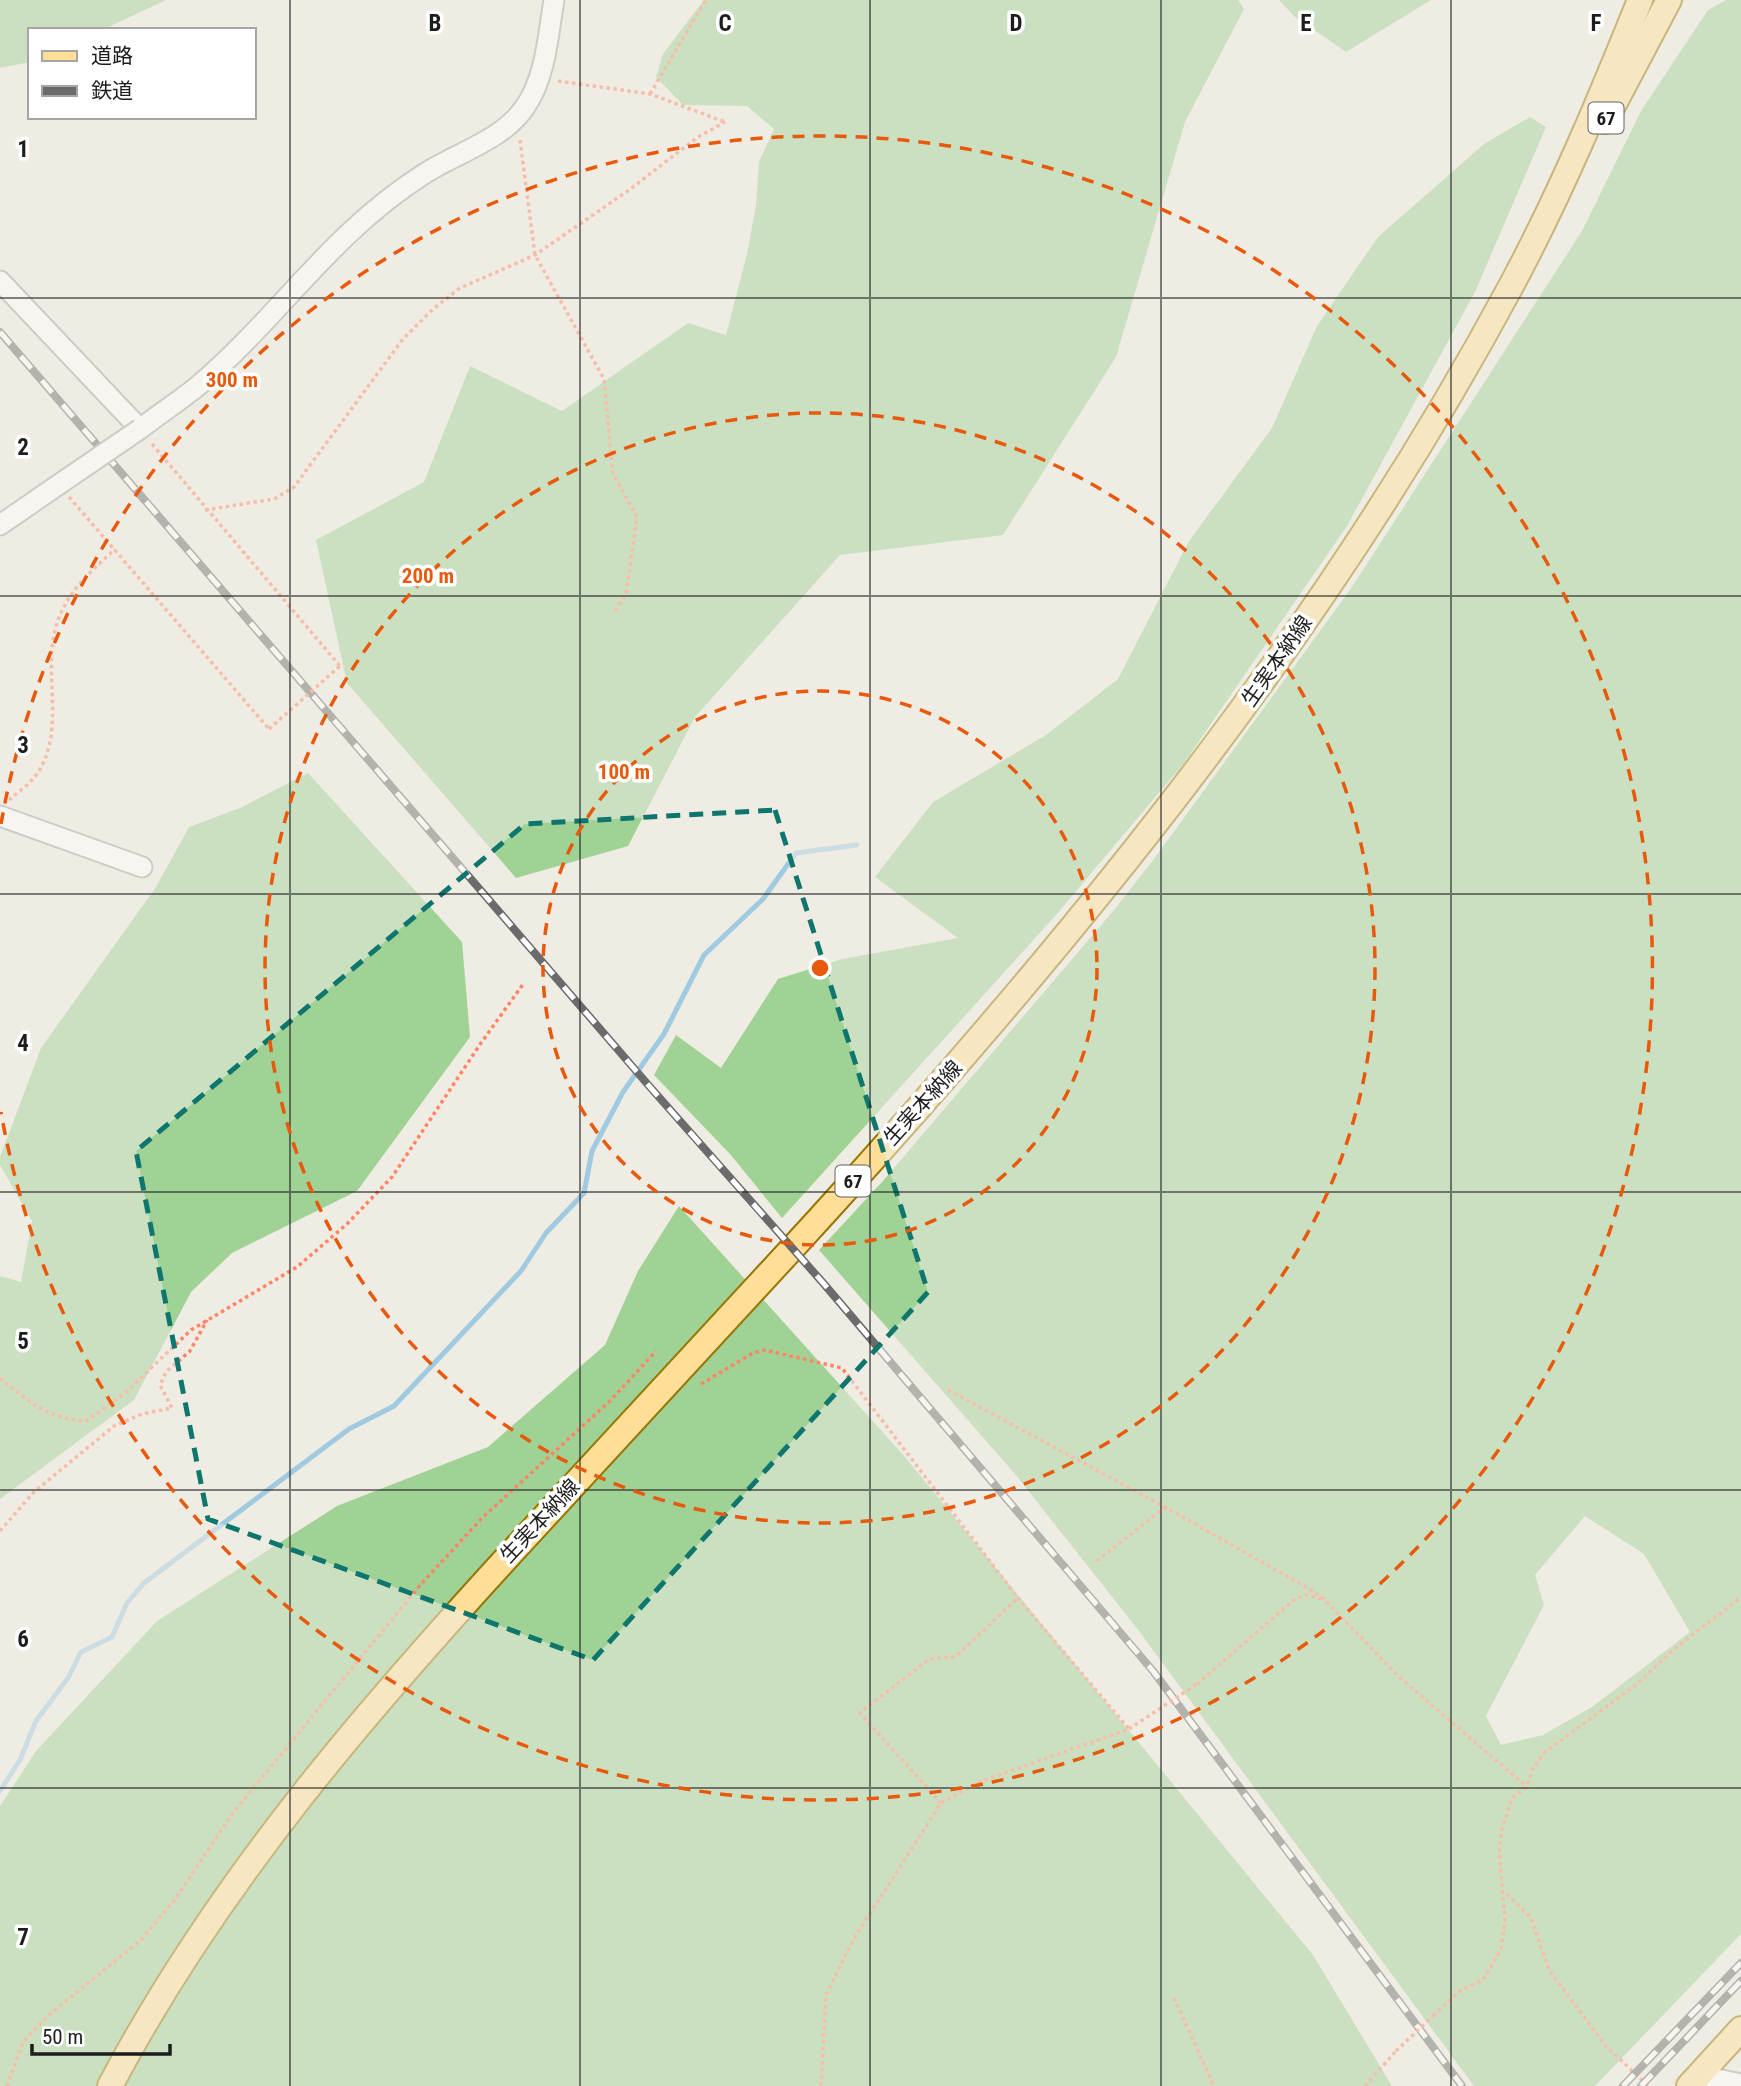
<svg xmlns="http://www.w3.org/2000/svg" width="1741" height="2086" font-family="'Roboto Condensed','Noto Sans JP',sans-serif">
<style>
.forest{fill:#a0d195;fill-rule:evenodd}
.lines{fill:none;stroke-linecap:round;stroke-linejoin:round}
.stream{stroke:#a0cae0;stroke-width:5}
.minor-casing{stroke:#a4a4a4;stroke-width:23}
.major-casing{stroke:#977600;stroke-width:28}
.path{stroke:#ff8564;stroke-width:3.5;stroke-dasharray:3.5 3.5;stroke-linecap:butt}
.minor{stroke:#fff;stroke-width:19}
.major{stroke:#ffde98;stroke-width:24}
.rail-casing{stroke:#6b6b6b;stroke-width:8}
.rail{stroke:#fff;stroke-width:5;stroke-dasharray:16;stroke-linecap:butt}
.minor-bridge-casing{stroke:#a4a4a4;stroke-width:23;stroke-linecap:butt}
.path-bridge{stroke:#ff8564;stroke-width:3.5;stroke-dasharray:3.5 3.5;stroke-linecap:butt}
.minor-bridge{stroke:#fff;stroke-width:19}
.marked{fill:none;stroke:#0f766e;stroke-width:5;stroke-dasharray:14 9;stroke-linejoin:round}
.grid{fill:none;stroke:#1d1d1d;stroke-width:2;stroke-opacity:0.55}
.ring{fill:none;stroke:#e8590c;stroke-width:3.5;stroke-dasharray:12 9}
.labels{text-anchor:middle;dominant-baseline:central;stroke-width:7;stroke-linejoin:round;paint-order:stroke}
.shield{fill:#fff;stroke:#616161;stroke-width:2}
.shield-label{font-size:19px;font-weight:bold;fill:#1d1d1d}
.street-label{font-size:21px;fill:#1d1d1d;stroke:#fff}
.grid-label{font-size:23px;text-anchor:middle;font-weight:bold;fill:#1d1d1d;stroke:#fff;stroke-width:7;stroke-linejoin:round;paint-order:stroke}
.centre{fill:#e8590c;stroke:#fff;stroke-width:3.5}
.ring-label{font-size:21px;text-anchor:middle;font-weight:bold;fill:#e8590c;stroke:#fff;stroke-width:7;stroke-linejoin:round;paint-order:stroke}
</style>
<rect width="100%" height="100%" fill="#efece3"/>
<g class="forest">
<path d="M0,0h166l-64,30h-72v32l-30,6z"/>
<path d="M704,0h534l6,9 -59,113 -69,235 -113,178 -163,20 -145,162 -67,129 -112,32 -169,-195 -31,-143 108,-58 46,-116 92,45 126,-88 38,12 21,-81 9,-49 3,-43 15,-33 -27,-23 -64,-1 -27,-28 7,-23z"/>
<path d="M1279,0h152l-85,52 -51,-35z"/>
<path d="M1726,0h15v1934l-146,152h-121l-335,-455 -124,-157 -196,-224 63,-68 232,-272 40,-51 198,-272 230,-356 59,-120 67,-101zM1585,1516l59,38 46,78 -98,75 -49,28 -42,10 -15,-29 58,-111 -9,-30z"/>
<path d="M1530,117l16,10 -71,165 -128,234 -163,237 -128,152 -274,303 -52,-64 -76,-79 22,-40 45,33 57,-89 64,-20 116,-21 -83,-61 58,-75 113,-67 72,-56 71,-138 83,-113 45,-102 61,-89 106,-93z"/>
<path d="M308,773l154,169 8,95 -113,154 -125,62 -41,39 -57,108 -134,99v-223l21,6 11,-61 -32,-56v-8l41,-109 115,-161 33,-60 51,-19z"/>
<path d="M679,1206l226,251 408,498 79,131h-1392v-280l36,-55 121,-130 180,-115 151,-59 117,-102 33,-74z"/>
</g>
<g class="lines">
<path class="stream" d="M0,1791l20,-31 16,-39 32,-43 13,-26 31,-15 15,-34 17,-20 205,-154 45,-23 127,-135 25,-38 38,-40 8,-42 31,-59 41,-58 40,-79 59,-56 33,-46 61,-8"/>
<g class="minor-casing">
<g id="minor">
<path d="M0,281l140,148c19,-15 41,-29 59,-44 81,-69 132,-152 225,-211 32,-21 79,-34 101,-67 21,-30 23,-72 29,-107"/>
<path d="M0,525l58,-40"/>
<path d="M0,816l142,51"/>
<path d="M1697,2075l44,9"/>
</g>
</g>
<g class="major-casing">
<g id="major">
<path d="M1605,121l64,-121"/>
<path d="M110,2086c110,-209 267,-388 426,-560 95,-103 190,-205 284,-308 261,-287 507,-589 691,-932 50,-93 90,-189 129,-286"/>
<path d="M1689,2086l52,-57"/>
</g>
</g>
<g class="path">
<path d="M558,81l92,13 75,28"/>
<path d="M650,94l56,-94"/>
<path d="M520,140l15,115 69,124 9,95 24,43 -11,77 -12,18"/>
<path d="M152,444l188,222"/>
<path d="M69,497l200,232"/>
<path d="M205,510l69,-11 20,-12 109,-148 30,-30 27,-21 75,-33 94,-65 69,-53 27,-15"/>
<path d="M9,800c9,-8 21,-16 28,-26 32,-48 1,-108 23,-159 11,-27 34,-46 55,-66"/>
<path d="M0,1378c31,26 45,38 85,44l40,-29 66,-63 106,-63 50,-43 45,-47 89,-134 43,-60"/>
<path d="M701,1384l52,-31 12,-3 77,18 176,230 111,131 -150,53 -38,21 -88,137 -27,55 -5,91"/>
<path d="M948,1390l217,117 146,83 13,9 75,78 128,110"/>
<path d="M0,1531l34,-39 80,-66 28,-12 30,-6 -12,-23 6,-13 24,-21 17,-31"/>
<path d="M1097,1561l68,-54"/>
<path d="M1197,1684l98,-85 11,-4 16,4"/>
<path d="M941,1803l-81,-90 69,-54 26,-2 63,-59"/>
<path d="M1507,1894l24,24 18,52 56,75 43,41"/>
<path d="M1174,1998l40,88"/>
<path d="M1433,2016l28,-26 22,-10 18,-31 4,-29 -6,-68 3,-23 10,-31 15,-11 5,-17 12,-17 93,-69 35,-33 69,-54"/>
<path d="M7,2086l16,-44 27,-28 91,-74 34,-41 58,-86 189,-230 60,-65 129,-118 45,-49"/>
<path d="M1365,2086l31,-35"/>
</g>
<use href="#minor" class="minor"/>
<use href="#major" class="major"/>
<g class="rail-casing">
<g id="rail">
<path d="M0,332l650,755 174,197 329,387 309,415"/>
<path d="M1623,2086l118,-123"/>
<path d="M1641,2086l100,-105"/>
</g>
</g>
<use href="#rail" class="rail"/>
<g class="minor-bridge-casing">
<path id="minor-bridge" d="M58,485l82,-56"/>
</g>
<g class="path-bridge">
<path d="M269,729l71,-63"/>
<path d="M1129,1729l68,-45"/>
<path d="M1396,2051l37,-35"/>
</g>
<use href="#minor-bridge" class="minor-bridge"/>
</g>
<path d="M0 0H1741V2086H0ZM775,810l153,482 -335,368 -385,-141 -72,-368 389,-327z" fill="#efece3" fill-opacity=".55" fill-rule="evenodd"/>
<path class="marked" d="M775,810l153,482 -335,368 -385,-141 -72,-368 389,-327z"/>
<path class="grid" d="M290,0v2086M580,0v2086M870,0v2086M1161,0v2086M1451,0v2086M0,298h1741M0,596h1741M0,894h1741M0,1192h1741M0,1490h1741M0,1788h1741"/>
<g class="ring">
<circle cx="820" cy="968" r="277"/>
<circle cx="820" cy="968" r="555"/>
<path d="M1 824A832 832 0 1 1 1 1112"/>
</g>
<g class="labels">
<g class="shield">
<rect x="1588.5" y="102.5" width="35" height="31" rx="5"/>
<rect x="835.5" y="1165.5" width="35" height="31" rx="5"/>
</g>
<g class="shield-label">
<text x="1606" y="118">67</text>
<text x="853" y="1181">67</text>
</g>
<g class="street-label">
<text transform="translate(1277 661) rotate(-55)">生実本納線</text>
<text transform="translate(923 1103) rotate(-48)">生実本納線</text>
<text transform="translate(540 1521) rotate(-47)">生実本納線</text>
</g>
</g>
<g class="grid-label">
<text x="435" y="31">B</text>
<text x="725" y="31">C</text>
<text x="1016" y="31">D</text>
<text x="1306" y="31">E</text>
<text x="1596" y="31">F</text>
<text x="23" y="157">1</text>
<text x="23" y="455">2</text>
<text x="23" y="753">3</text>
<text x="23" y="1051">4</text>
<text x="23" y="1349">5</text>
<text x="23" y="1647">6</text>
<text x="23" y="1945">7</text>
</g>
<circle cx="820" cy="968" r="10" class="centre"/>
<g class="ring-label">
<text x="232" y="387">300 m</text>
<text x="428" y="583">200 m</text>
<text x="624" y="779">100 m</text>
</g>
<rect x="28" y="28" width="228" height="91" fill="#ffffff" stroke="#a5a5a5" stroke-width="2"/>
<rect x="42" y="51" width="35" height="10" fill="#ffde98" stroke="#a5a5a5" stroke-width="2"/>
<text x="91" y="63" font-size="21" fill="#1d1d1d">道路</text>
<rect x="42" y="86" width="35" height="10" fill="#6b6b6b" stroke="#a5a5a5" stroke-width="2"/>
<text x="91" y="98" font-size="21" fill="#1d1d1d">鉄道</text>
<path d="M32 2044v10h138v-10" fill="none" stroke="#1d1d1d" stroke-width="3.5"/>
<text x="42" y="2044" font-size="21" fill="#1d1d1d" stroke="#ffffff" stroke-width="5" paint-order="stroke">50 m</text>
</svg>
